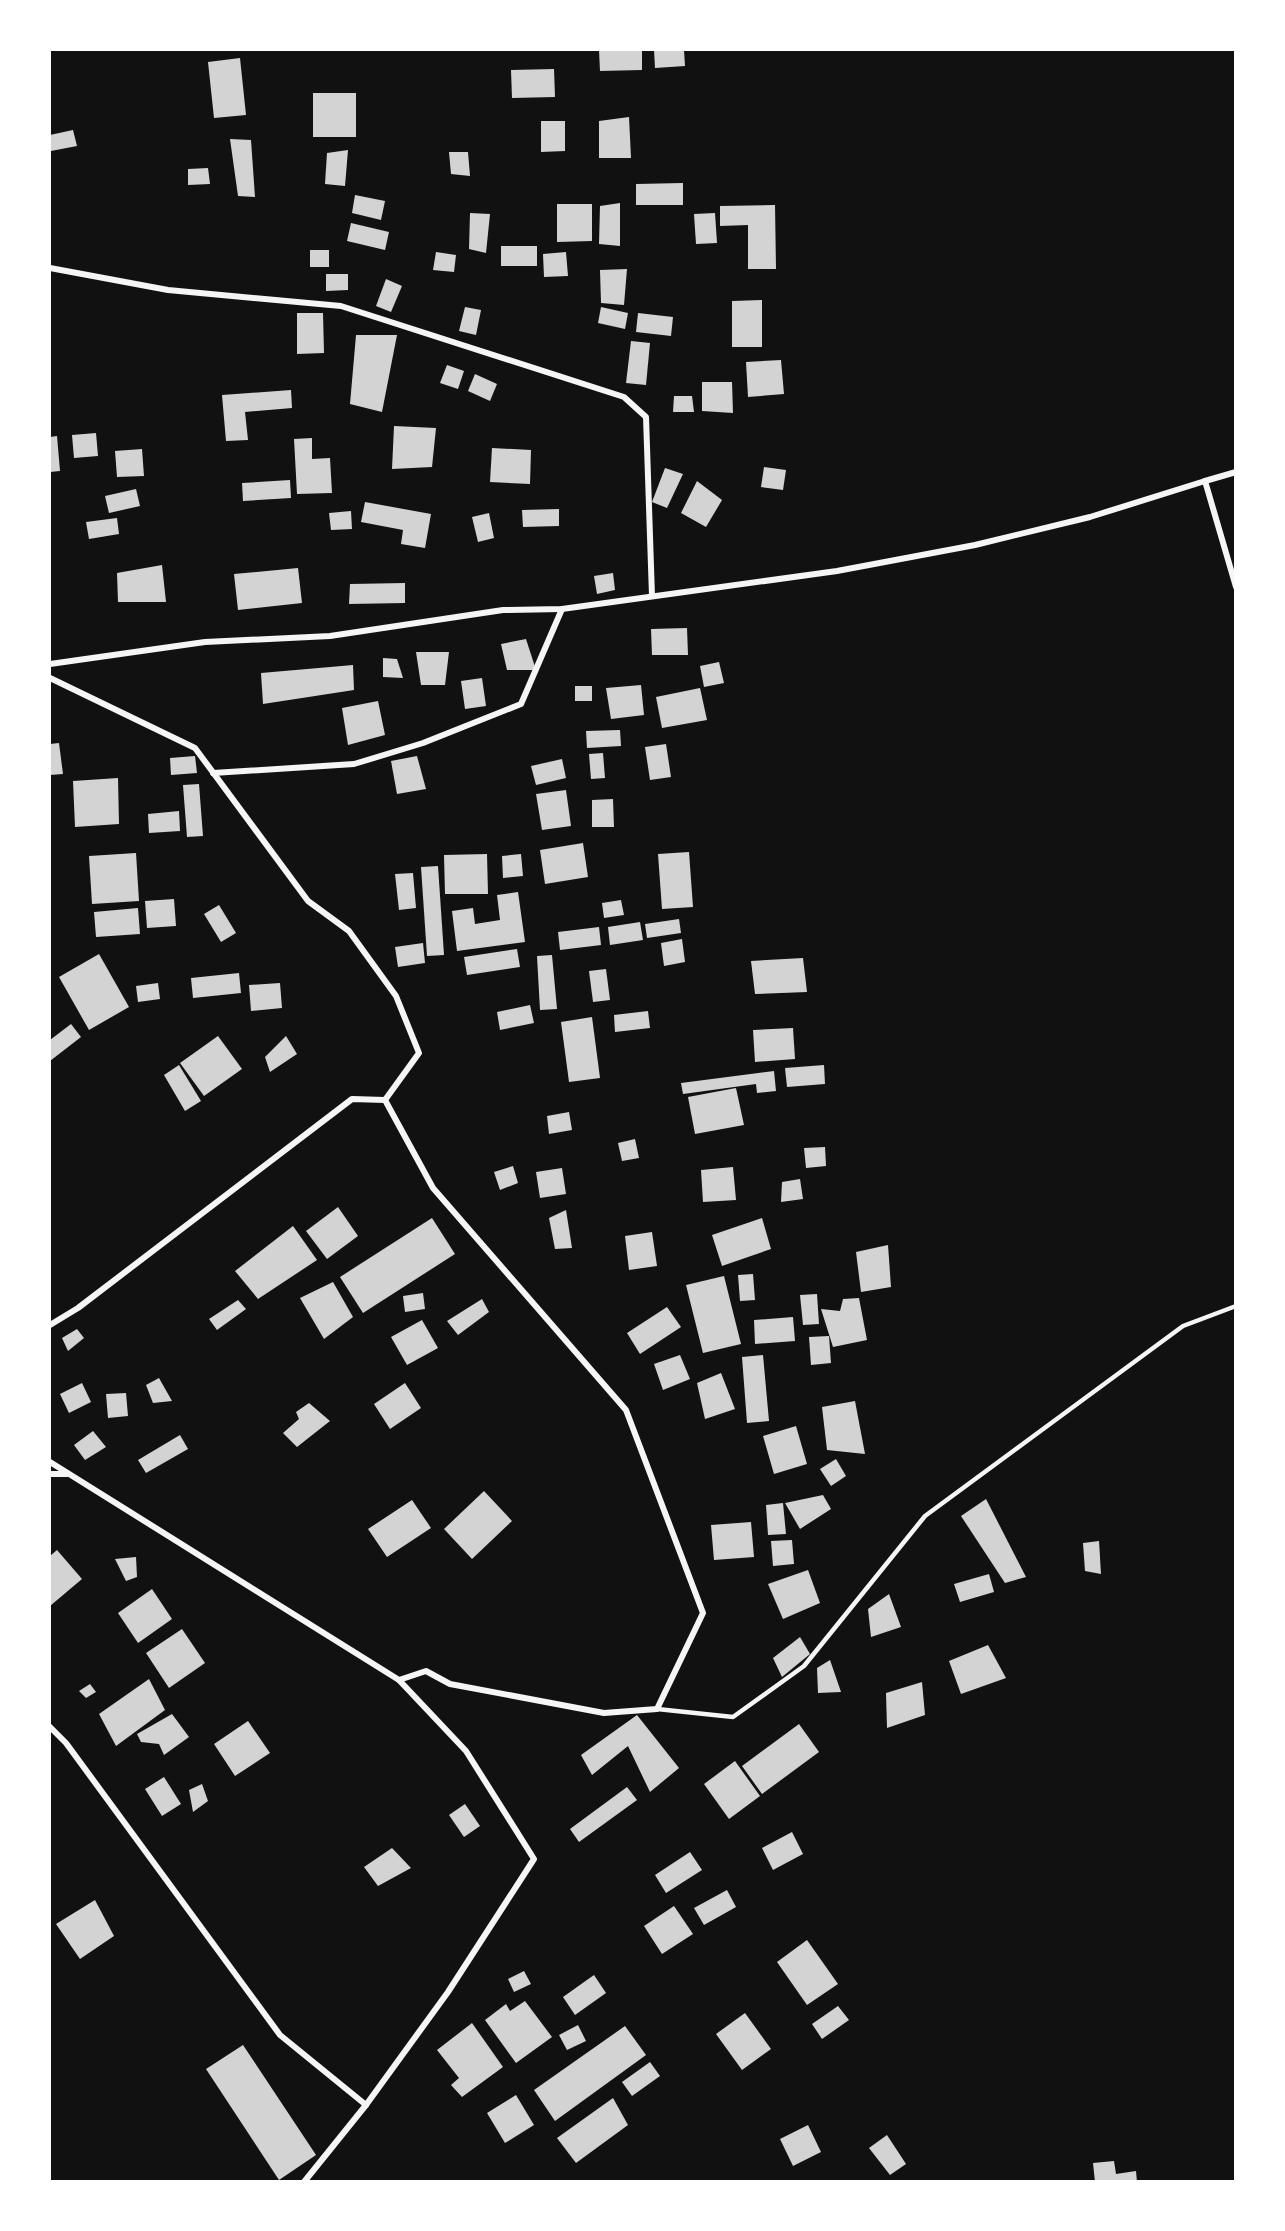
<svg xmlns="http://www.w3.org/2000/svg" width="1285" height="2231" font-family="'Alegreya Sans',sans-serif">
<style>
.building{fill:#d3d3d3}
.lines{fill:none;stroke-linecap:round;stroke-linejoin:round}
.service{stroke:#f5f5f5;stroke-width:4.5}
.minor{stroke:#f5f5f5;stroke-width:6}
</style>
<rect width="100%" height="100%" fill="#111"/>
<g class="building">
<path d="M599,50h43v20l-42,1z"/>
<path d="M654,50h30l1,16 -30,2z"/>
<path d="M240,58l6,57 -32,3 -6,-56z"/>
<path d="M554,69l1,28 -43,1 -1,-28z"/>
<rect x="313" y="93" width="43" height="44"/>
<path d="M629,117l2,41h-32v-37z"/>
<path d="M541,121h24v30l-24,1z"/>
<path d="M73,130l4,16 -26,5 -1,-16z"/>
<path d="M230,139l21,1 4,57 -17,-1z"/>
<path d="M348,150l-3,36 -20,-2 2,-31z"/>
<path d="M449,152h19l2,24 -19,-2z"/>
<path d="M208,168l2,16 -22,1v-16z"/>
<path d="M683,183v22h-47v-21z"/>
<path d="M355,195l30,6 -4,19 -29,-7z"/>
<path d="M620,203v43l-21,-2 1,-38z"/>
<path d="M557,204h35v37l-35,1z"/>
<path d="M775,205l1,64h-28v-44l-28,1v-20z"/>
<path d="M470,213l20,1 -4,39 -17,-4z"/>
<path d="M715,213l2,30 -21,1 -2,-30z"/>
<path d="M351,223l38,9 -4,18 -38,-9z"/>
<rect x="501" y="246" width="36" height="20"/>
<rect x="310" y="250" width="19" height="17"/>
<path d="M436,252l20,3 -2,17 -21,-2z"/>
<path d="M566,252l2,24 -24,1 -1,-23z"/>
<path d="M627,269l-3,36 -23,-2 -1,-33z"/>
<path d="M326,274h22v16l-22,1z"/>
<path d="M386,279l16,7 -11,26 -15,-6z"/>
<path d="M762,300v47h-30v-46z"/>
<path d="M465,307l16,3 -5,25 -17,-4z"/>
<path d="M601,307l27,6 -3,16 -27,-6z"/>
<path d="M297,313h26l1,40 -27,1z"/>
<path d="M638,313l35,4 -2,19 -35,-4z"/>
<path d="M356,335h41l-15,77 -32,-8z"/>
<path d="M631,341l19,2 -4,42 -20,-2z"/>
<path d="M781,360l3,34 -36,3 -2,-35z"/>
<path d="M447,365l17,6 -6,18 -18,-6z"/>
<path d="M475,374l22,10 -7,17 -22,-10z"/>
<path d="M702,382h30l1,31 -31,-2z"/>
<path d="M291,390l1,18 -47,4 3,28 -22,1 -4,-46z"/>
<path d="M674,396h18l2,16h-21z"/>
<path d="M394,426l42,2 -4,39 -40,2z"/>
<path d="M96,433l2,23 -24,2 -2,-23z"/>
<path d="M57,436l3,35 -10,1v-35z"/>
<path d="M312,438v21l18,-1 2,35 -35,1 -3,-55z"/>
<path d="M492,448l39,2 -1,34 -40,-2z"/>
<path d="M142,449l2,27 -27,1 -2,-26z"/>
<path d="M764,467l22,3 -3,20 -22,-3z"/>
<path d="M665,468l18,6 -16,34 -15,-6z"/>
<path d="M290,480l1,18 -48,3 -1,-18z"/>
<path d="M697,481l25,19 -16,27 -25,-14z"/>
<path d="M136,489l4,17 -31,7 -4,-17z"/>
<path d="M365,502l66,12 -6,34 -24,-4 2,-14 -42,-8z"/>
<path d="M559,509v17l-36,1 -1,-17z"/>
<path d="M351,511l1,18 -21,1 -2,-17z"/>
<path d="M489,513l5,25 -16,4 -6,-25z"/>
<path d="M117,518l2,16 -30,5 -3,-17z"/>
<path d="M162,565l4,37h-48l-1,-29z"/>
<path d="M298,568l4,35 -64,7 -4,-36z"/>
<path d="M613,573l2,17 -18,4 -3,-18z"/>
<path d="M405,583v20l-56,1 1,-20z"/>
<path d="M687,628l1,27h-36l-1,-26z"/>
<path d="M526,639l10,31h-29l-6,-26z"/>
<path d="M416,652h33l-4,33h-24z"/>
<path d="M383,658l14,1 6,19 -20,-1z"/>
<path d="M719,662l5,21 -20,4 -4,-21z"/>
<path d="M353,665l1,25 -91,14 -2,-31z"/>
<path d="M482,678l4,28 -21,3 -4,-28z"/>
<path d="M641,685l3,30 -33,4 -5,-31z"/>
<rect x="575" y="686" width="17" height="15"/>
<path d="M700,688l7,32 -45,8 -6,-31z"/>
<path d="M378,701l7,34 -37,10 -6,-37z"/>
<path d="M620,730l1,16 -34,2 -1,-17z"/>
<path d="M59,743l4,31 -13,1v-31z"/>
<path d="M666,744l5,33 -21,3 -5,-33z"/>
<path d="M603,753l2,25 -14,1 -2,-25z"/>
<path d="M195,756l2,17 -26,2 -1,-17z"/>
<path d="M417,756l9,33 -29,5 -6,-33z"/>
<path d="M562,759l4,19 -30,7 -5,-19z"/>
<path d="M118,778l1,46 -44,3 -2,-46z"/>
<path d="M199,784l4,52 -16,1 -4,-52z"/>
<path d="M566,790l5,36 -29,4 -6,-36z"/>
<path d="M613,799l1,28h-22v-27z"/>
<path d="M179,811l1,20 -31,2 -1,-19z"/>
<path d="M583,843l5,34 -43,7 -5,-34z"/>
<path d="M689,852l4,55 -31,2 -4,-55z"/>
<path d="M136,853l3,48 -47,3 -3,-48z"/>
<path d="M487,854l1,40h-43l-1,-39z"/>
<path d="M521,854l2,22 -20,2 -1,-22z"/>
<path d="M438,866l6,89 -17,1 -6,-89z"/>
<path d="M413,873l3,35 -17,2 -4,-36z"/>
<path d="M518,892l7,50 -68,9 -5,-40 21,-3 2,16 25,-4 -3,-25z"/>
<path d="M174,899l2,27 -29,2 -2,-27z"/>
<path d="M621,900l3,15 -20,3 -2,-15z"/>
<path d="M219,905l17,28 -15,9 -17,-28z"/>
<path d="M138,908l2,26 -44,3 -2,-25z"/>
<path d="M679,919l2,14 -34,5 -2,-14z"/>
<path d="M640,922l3,18 -33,5 -2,-18z"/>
<path d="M599,927l2,18 -41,5 -2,-18z"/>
<path d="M682,939l3,23 -21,4 -3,-23z"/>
<path d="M423,943l2,20 -27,4 -3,-20z"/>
<path d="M517,949l3,18 -53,8 -3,-18z"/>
<path d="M99,954l30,53 -40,23 -30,-53z"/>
<path d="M552,955l5,54 -17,1 -3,-54z"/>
<path d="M803,958l4,34 -52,2 -4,-33z"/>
<path d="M606,969l4,31 -17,2 -4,-31z"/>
<path d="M239,973l2,20 -48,5 -2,-20z"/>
<path d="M158,983l2,16 -22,3 -2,-16z"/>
<path d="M280,983l2,25 -31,3 -2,-26z"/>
<path d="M530,1005l4,18 -34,7 -3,-18z"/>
<path d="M648,1011l2,17 -35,4 -1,-17z"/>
<path d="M592,1017l8,61 -31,4 -8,-60z"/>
<path d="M71,1024l10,13 -31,24v-21z"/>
<path d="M793,1028l2,31 -40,3 -2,-32z"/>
<path d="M218,1036l24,33 -38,27 -24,-33z"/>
<path d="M286,1036l11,18 -27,18 -5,-15z"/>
<path d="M179,1065l22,36 -16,10 -21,-36z"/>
<path d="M824,1065l1,19 -38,3 -2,-19z"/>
<path d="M774,1071l2,20 -19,2 -1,-9 -73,10 -2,-11z"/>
<path d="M736,1088l8,37 -49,9 -7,-37z"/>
<path d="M569,1112l3,18 -23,4 -2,-18z"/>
<path d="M635,1139l4,19 -17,3 -4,-18z"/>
<path d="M825,1147l1,19 -20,2 -2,-20z"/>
<path d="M513,1166l5,17 -18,7 -6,-18z"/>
<path d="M733,1167l3,33 -33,2 -2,-32z"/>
<path d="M562,1168l4,26 -26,4 -4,-26z"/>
<path d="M800,1179l3,20 -22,3 1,-20z"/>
<path d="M338,1207l20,29 -31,23 -21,-28z"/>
<path d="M566,1210l6,38 -17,1 -6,-31z"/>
<path d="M432,1218l23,36 -92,59 -23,-36z"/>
<path d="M762,1218l9,31 -49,17 -10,-31z"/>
<path d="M293,1226l24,34 -59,39 -23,-28z"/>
<path d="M652,1232l5,34 -28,4 -4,-34z"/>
<path d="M888,1245l3,42 -30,5 -5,-40z"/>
<path d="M753,1274l2,26 -15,1 -2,-26z"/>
<path d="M724,1276l17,68 -38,9 -17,-68z"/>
<path d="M333,1282l20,35 -29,22 -24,-41z"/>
<path d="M423,1293l2,16 -20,3 -2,-16z"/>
<path d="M817,1294l2,30 -16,1 -3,-30z"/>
<path d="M859,1298l8,42 -34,7 -12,-38 19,2 3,-12z"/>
<path d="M482,1299l7,13 -31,23 -11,-14z"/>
<path d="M238,1300l8,9 -29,21 -8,-11z"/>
<path d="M667,1307l14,20 -41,27 -13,-21z"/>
<path d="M793,1317l2,24 -40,3 -1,-24z"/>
<path d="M422,1320l16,28 -31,17 -16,-28z"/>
<path d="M77,1329l7,9 -16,13 -6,-13z"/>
<path d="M829,1336l2,27 -20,2 -2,-28z"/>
<path d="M680,1355l10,24 -27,11 -9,-26z"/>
<path d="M763,1355l6,66 -22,2 -5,-66z"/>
<path d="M721,1373l14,36 -30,10 -8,-36z"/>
<path d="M159,1378l13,23 -19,2 -7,-18z"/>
<path d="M82,1383l9,19 -22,11 -9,-19z"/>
<path d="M405,1383l16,25 -31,21 -16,-25z"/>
<path d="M126,1393l2,23 -20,2 -2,-24z"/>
<path d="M855,1401l10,53 -38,-4 -5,-43z"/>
<path d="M309,1403l21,18 -33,26 -14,-14 16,-14 -3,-7z"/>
<path d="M796,1426l11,38 -33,10 -11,-38z"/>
<path d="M93,1431l13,16 -21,13 -11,-15z"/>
<path d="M180,1435l8,14 -42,24 -8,-13z"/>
<path d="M836,1459l10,17 -15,10 -11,-17z"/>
<path d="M484,1491l28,30 -40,38 -28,-30z"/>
<path d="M823,1495l8,14 -31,20 -15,-26z"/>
<path d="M986,1499l40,78 -21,6 -44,-67z"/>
<path d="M412,1500l19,28 -44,29 -19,-28z"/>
<path d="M783,1503l3,31 -18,1 -2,-30z"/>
<path d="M751,1522l3,35 -40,3 -3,-35z"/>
<path d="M792,1540l2,24 -21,2 -2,-25z"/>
<path d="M1099,1541l2,33 -16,-3 -2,-28z"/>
<path d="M57,1550l25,29 -32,27v-50z"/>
<path d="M136,1557l1,20 -11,4 -11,-22z"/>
<path d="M808,1570l12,33 -37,16 -15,-35z"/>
<path d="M989,1574l5,18 -34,10 -6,-18z"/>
<path d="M152,1589l20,30 -34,24 -20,-30z"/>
<path d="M889,1594l12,33 -30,10 -3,-28z"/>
<path d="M182,1629l23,34 -36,25 -23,-35z"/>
<path d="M800,1637l10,17 -28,23 -9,-19z"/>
<path d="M988,1645l18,33 -45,16 -12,-33z"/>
<path d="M830,1660l11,32 -23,1 -1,-25z"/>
<path d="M149,1679l16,31 -49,36 -17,-32z"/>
<path d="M922,1682l3,33 -38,13 -1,-35z"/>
<path d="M90,1684l6,8 -10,6 -7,-7z"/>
<path d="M172,1714l17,23 -25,18 -5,-11 -18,-2 -4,-8z"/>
<path d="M637,1715l42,53 -29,24 -22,-46 -36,29 -11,-20z"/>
<path d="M248,1721l22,32 -35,23 -21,-32z"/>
<path d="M799,1724l20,28 -57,42 -20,-28z"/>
<path d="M735,1761l25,35 -31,23 -25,-35z"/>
<path d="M164,1777l17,27 -19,12 -17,-27z"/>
<path d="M202,1784l6,17 -15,11 -4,-22z"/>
<path d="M627,1787l10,13 -58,42 -9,-13z"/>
<path d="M465,1804l15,22 -16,11 -15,-22z"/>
<path d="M792,1832l11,22 -30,16 -11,-22z"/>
<path d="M392,1848l19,20 -33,18 -14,-19z"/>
<path d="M690,1852l12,18 -36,23 -11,-18z"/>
<path d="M727,1890l9,17 -32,18 -10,-17z"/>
<path d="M95,1900l19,36 -34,23 -24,-35z"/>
<path d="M674,1906l19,28 -31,20 -18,-28z"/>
<path d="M807,1940l31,44 -31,21 -30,-43z"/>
<path d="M524,1971l7,13 -17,8 -6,-13z"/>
<path d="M594,1975l12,18 -31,22 -12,-18z"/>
<path d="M525,2001l27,36 -36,26 -31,-43 21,-16 4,7z"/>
<path d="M838,2006l11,14 -27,19 -10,-15z"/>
<path d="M745,2013l26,36 -29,21 -26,-36z"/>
<path d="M472,2023l31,44 -41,30 -11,-12 8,-7 -22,-28z"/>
<path d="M578,2025l8,16 -19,9 -8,-15z"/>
<path d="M625,2026l21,29 -91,66 -21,-31z"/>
<path d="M243,2045l73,110 -37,25 -73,-111z"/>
<path d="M650,2062l10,14 -28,20 -10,-14z"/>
<path d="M516,2095l18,30 -29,18 -18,-30z"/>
<path d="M613,2098l15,27 -52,38 -19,-25z"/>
<path d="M808,2125l13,27 -28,14 -13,-27z"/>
<path d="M887,2135l19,29 -16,11 -21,-27z"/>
<path d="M1114,2161l2,13 20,-3 1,11h-42l-2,-19z"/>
</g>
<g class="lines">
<path class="service" d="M657,1709l76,8 71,-51 121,-150 258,-190 53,-20"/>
<g class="minor">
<path d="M50,268l118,22 173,16 283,91 22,20 6,179"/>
<path d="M1205,481l31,-9"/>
<path d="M50,664l155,-22 125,-6 173,-26 59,-1 275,-38 138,-26 115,-28 115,-36 31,106"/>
<path d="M50,678l145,70 113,153 41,30 47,65 23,57 -34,47"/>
<path d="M213,773l141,-9 69,-21 98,-39 41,-95"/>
<path d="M385,1100l48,88 193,222 77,203 -46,96 -53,4 -154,-29 -24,-13 -27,9"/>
<path d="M50,1325l28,-17 274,-209 33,1"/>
<path d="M50,1462l349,218 67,71 68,108 -86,133 -82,113 -62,77"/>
<path d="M50,1474h17"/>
<path d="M50,1727l16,16 214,292 86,70"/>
</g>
</g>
<rect width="1285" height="2231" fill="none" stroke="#ffffff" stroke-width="102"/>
</svg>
